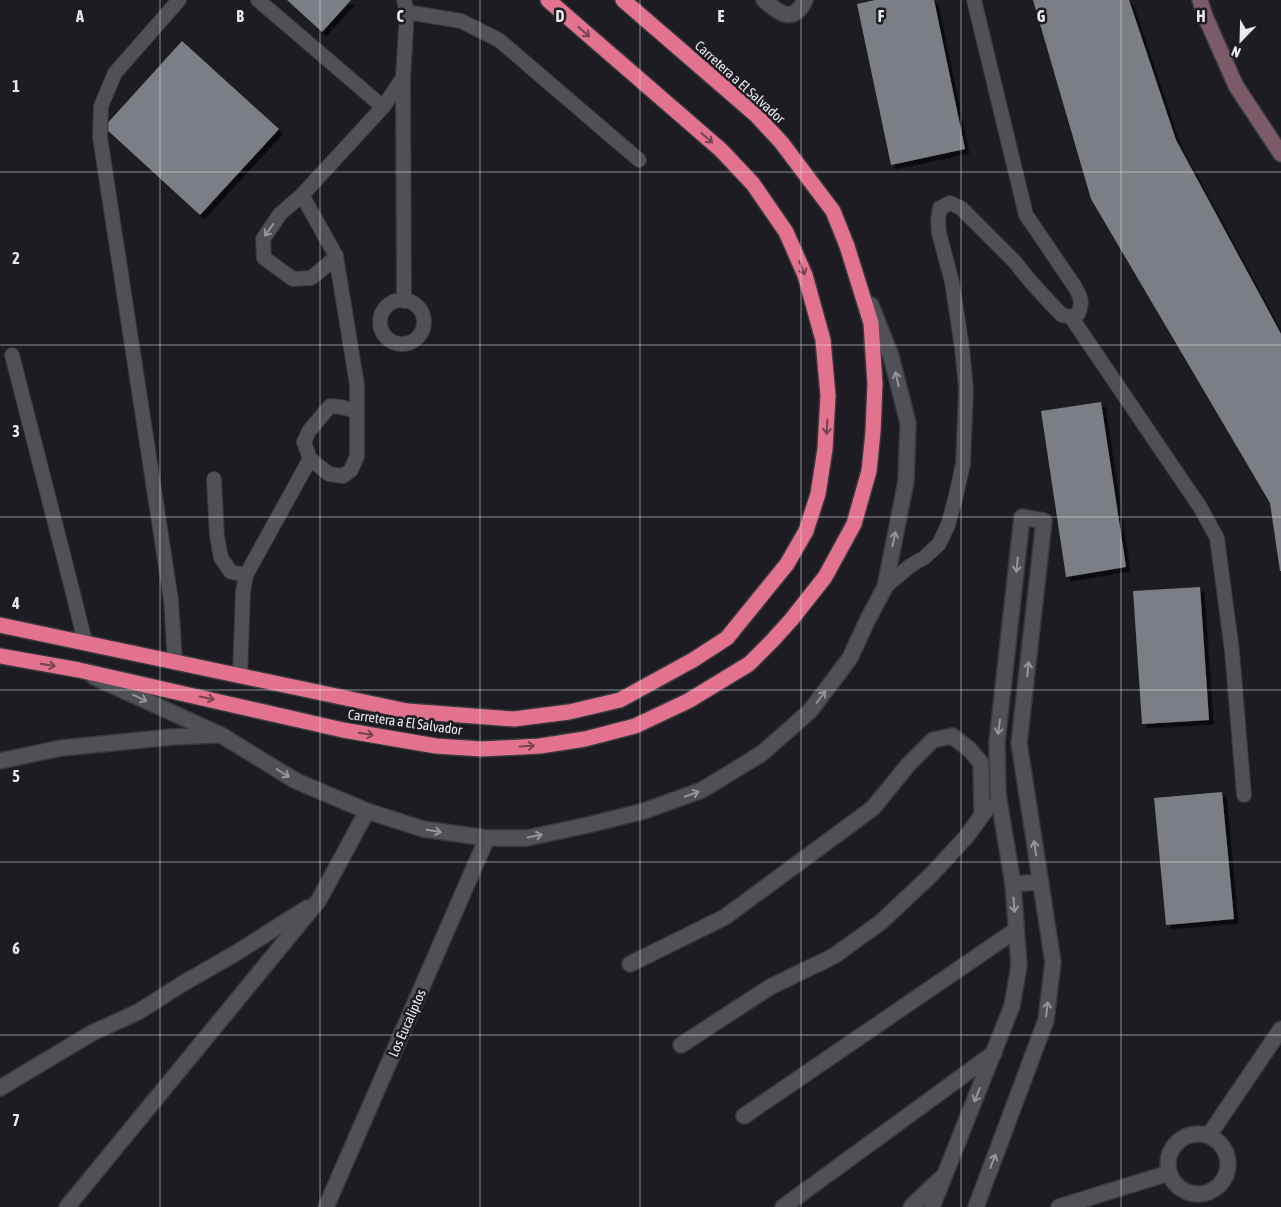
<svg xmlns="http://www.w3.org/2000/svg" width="1281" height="1207" font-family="'Asap Condensed',sans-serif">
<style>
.building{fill:#7c7e85;filter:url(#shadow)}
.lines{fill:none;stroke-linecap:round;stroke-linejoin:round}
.lane-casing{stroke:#38393e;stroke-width:16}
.street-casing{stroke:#38393e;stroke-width:18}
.secondary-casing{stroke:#38393e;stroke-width:18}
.highway-casing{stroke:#38393e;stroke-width:18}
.lane{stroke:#505157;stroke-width:14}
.street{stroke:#505157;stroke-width:15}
.secondary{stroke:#7c5b68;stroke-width:15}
.highway{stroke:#e3728e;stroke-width:15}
.oneway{stroke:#764353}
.oneway2{stroke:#95959b}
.grid{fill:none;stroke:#e9e9ee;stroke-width:1;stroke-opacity:0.55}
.labels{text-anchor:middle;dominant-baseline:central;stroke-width:5;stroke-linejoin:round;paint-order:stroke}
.street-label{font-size:14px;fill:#e9e9ee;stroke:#1c1c22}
.grid-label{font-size:16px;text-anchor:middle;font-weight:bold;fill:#e9e9ee;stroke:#1c1c22;stroke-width:5;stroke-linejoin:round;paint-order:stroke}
</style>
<defs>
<filter id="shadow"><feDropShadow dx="4.5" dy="4.5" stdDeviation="0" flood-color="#0009"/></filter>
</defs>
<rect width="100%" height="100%" fill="#1c1c22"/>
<g class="building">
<path d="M287,0h64l-29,32z"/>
<path d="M875,0h59l31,149 -74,16 -34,-161z"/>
<path d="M1033,0h96l47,140 105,194v237h-1l-10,-68 -179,-304z"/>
<path d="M182,41l97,88 -79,86 -96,-88z"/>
<path d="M1101,402l25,165 -60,10 -25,-166z"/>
<path d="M1200,587l9,133 -67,4 -9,-133z"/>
<path d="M1222,792l12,127 -68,6 -12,-127z"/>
</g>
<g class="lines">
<g class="lane-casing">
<g id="lane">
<path d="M258,0l125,107"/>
<path d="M407,12l54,9 38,19 140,120"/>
<path d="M302,195l34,61 -9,9 -16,13 -18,1 -29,-21 -1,-19 17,-25 22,-19 81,-88 20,-29"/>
<path d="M336,256l21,129v71l-6,14 -8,6 -14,-2 -19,-15 -6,-17 5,-11 21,-25 11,1 15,4"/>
<circle cx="402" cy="322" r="22"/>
<path d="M404,301l-1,-223 4,-66 -3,-12"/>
<path d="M1071,317l129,190 17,31 15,113 12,144"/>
<path d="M12,355l61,238 12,49"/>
<path d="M214,479l3,57 4,22 10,14 15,3"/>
<path d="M885,587l25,-21 15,-9 14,-13 9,-19 7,-25 8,-36 3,-75 -4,-41 -10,-66 -13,-49 -1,-14 2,-11 10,-5 11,5 53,53 17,21 23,25 8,8 9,2 7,-3c5,-12 3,-16 -3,-27l-49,-72 -52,-215"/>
<path d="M175,662l-4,-62 -71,-463 1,-31 14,-33 64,-73"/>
<path d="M240,675l3,-83 3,-17 64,-116"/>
</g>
</g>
<g class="street-casing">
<g id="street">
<path d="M764,0c15,13 29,25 41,0"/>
<path d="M94,677l127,58 75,46 71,30 56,18 64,9h40l61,-13 56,-14 58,-21 59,-36 49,-43 40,-53 17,-37 18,-34 21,-106 2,-58 -17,-67 -20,-51"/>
<path d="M0,761l61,-13 111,-11 45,-2"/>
<path d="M1013,884l28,-2"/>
<path d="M630,964l95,-47 148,-109 35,-43 25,-25 19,-4 17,13 12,14 1,51"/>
<path d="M681,1045l89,-58 64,-31 47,-34 50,-47 36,-39 21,-29"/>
<path d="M0,1088l92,-55 46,-21 44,-28 54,-31 71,-45"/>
<path d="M744,1116l272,-186"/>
<circle cx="1198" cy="1164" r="30"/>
<path d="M1209,1135l72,-106"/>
<path d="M67,1207l252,-307 48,-89"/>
<path d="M326,1207l161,-369"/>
<path d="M783,1207l211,-154"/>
<path d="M911,1207l29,-28"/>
<path d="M932,1207l80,-201 7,-40 -6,-82 -15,-90 -1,-52 25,-225 22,4 -25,222 34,219 -7,58 -70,187"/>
<path d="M1059,1207l110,-34"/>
</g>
</g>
<g class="secondary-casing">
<path id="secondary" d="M1200,0l5,16 31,70 45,68"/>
</g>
<g class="highway-casing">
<g id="highway">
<path d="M0,625l407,86 107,8 55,-7 51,-12 73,-40 34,-22 60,-74 19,-33 12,-37 7,-45 3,-53 -5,-56 -18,-65 -19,-43 -33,-48 -32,-34 -173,-150"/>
<path d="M0,656l79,14 264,60 93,16 46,3 58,-3 45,-7 50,-13 53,-25 61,-37 23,-23 19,-21 34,-43 29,-53 15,-53 4,-39 2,-48 -4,-61 -24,-77 -14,-35 -52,-69 -25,-27 -133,-115"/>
</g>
</g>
<use href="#lane" class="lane"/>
<use href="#street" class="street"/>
<use href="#secondary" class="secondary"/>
<use href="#highway" class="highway"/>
</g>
<defs><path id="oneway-shaft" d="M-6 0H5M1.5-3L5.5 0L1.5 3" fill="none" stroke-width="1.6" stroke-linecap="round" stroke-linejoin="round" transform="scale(1.25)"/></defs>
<g class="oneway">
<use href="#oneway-shaft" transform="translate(584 32) rotate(41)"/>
<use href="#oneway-shaft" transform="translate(707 138) rotate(41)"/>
<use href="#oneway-shaft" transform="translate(802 268) rotate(67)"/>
<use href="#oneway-shaft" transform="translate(827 427) rotate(93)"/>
<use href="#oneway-shaft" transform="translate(48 665) rotate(10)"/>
<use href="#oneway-shaft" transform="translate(207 698) rotate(12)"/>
<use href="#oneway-shaft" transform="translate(366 734) rotate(10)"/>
<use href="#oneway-shaft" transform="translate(527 746) rotate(-3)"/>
</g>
<g class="oneway2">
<use href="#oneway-shaft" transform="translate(269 230) rotate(126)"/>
<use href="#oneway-shaft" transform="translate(897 379) rotate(-104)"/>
<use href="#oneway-shaft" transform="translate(894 539) rotate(-78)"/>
<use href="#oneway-shaft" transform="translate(1017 565) rotate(96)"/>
<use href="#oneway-shaft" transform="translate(1028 669) rotate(-84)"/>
<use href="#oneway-shaft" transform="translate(821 697) rotate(-53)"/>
<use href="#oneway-shaft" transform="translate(140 698) rotate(25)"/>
<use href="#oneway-shaft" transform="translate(999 727) rotate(97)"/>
<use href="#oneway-shaft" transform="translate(283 773) rotate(32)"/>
<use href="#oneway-shaft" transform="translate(692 794) rotate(-20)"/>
<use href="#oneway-shaft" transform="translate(434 831) rotate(10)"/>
<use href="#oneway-shaft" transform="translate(535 836) rotate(-12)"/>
<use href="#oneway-shaft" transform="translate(1035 848) rotate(-99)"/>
<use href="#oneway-shaft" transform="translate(1014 905) rotate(86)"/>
<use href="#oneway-shaft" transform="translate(1047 1009) rotate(-83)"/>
<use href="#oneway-shaft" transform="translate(977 1095) rotate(112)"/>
<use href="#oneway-shaft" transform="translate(993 1161) rotate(-69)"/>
</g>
<path class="grid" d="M160,0v1207M320,0v1207M480,0v1207M640,0v1207M801,0v1207M961,0v1207M1121,0v1207M0,172h1281M0,345h1281M0,517h1281M0,690h1281M0,862h1281M0,1035h1281"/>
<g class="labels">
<g class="street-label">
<text transform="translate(740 82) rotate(42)">Carretera a El Salvador</text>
<text transform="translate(405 722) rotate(8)">Carretera a El Salvador</text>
<text transform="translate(407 1023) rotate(-66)">Los Eucaliptos</text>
</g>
</g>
<g class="grid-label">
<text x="80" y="22">A</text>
<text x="240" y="22">B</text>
<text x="400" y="22">C</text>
<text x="560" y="22">D</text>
<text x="721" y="22">E</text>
<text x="881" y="22">F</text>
<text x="1041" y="22">G</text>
<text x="1201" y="22">H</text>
<text x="16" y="92">1</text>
<text x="16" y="264">2</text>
<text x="16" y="437">3</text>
<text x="16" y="609">4</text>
<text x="16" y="782">5</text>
<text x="16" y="954">6</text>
<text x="16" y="1126">7</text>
</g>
<g transform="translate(1241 40) rotate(203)" stroke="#1c1c22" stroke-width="4" paint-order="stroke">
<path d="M0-4L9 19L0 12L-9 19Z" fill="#e9e9ee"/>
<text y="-8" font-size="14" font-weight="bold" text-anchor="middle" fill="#e9e9ee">N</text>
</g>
</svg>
